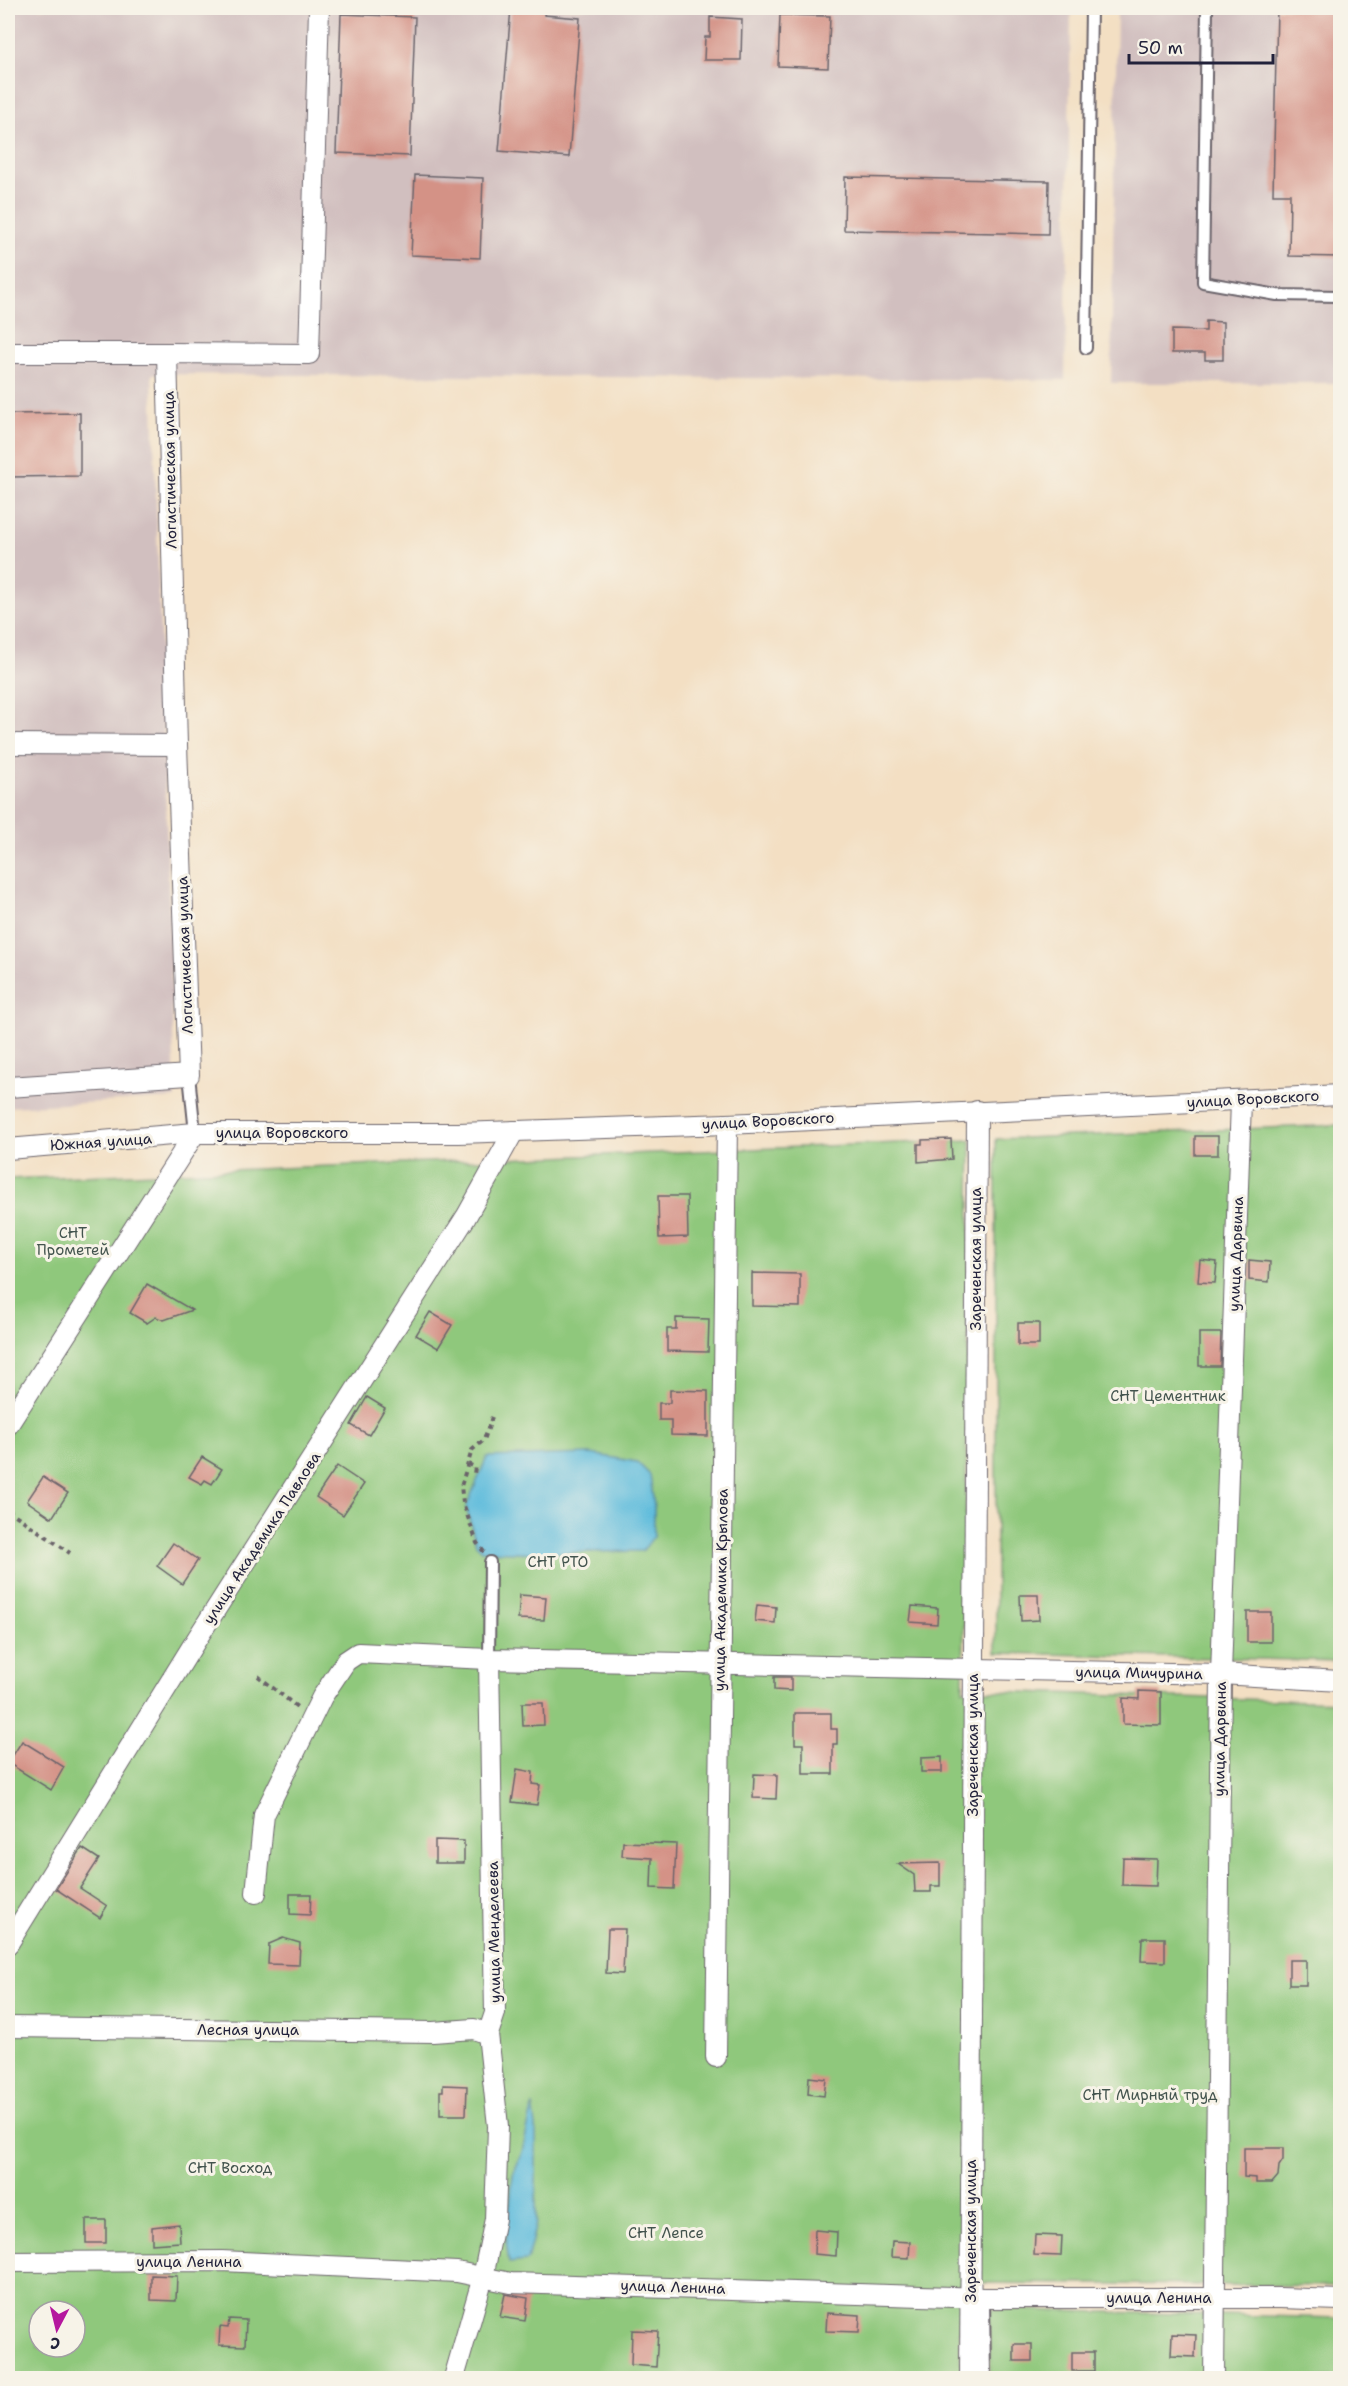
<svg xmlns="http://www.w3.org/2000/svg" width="1348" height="2386" font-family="'Shantell Sans',sans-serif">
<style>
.industrial{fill:#d1bfbf}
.green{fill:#8fc87c;stroke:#58755c;stroke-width:1.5;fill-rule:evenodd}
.water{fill:#5ebcdc;stroke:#406f8c;stroke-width:1.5}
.building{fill:#d49286}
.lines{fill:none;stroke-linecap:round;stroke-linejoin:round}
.lane-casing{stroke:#6b646b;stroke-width:14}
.street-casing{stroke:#6b646b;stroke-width:22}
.path{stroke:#6b646b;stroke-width:4;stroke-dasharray:4.5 4.5;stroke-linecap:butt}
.lane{stroke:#fff;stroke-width:10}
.street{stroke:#fff;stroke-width:20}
.labels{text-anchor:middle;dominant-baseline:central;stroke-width:6;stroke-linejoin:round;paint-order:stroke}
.street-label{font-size:15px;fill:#22223b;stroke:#f7f3e8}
.park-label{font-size:15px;fill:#43544e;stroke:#f7f3e8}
</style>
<rect width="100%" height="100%" fill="#f7f3e8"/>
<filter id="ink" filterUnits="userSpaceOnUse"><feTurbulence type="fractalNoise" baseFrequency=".0167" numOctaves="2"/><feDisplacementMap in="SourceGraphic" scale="12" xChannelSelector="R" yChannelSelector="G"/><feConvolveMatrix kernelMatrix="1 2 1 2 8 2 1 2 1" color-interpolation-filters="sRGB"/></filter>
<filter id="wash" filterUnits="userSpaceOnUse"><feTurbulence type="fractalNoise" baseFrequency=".008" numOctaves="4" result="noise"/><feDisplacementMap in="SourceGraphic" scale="24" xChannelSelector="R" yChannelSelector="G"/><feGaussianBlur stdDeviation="1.35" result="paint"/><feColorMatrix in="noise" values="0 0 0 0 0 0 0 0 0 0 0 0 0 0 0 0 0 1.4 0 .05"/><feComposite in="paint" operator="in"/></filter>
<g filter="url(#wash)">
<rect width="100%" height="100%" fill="#f3dfc3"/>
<g class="industrial">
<path d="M8,8h1063l-6,372 -913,-6 23,724 -167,9z"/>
<path d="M1117,8h223v375h-229z"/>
</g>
<g class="green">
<path d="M1340,1125v536l-344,-8v-514z"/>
<path d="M971,1140l-8,550 377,12v584l-381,-3 2,95h-953v-1199zM39,2311h36v36h-36z"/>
<path d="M989,2309l351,9v60h-350z"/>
</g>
<g class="water">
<path d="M591,1454l46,8 13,13 4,31v31l-12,14 -101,2 -58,-2 -7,-7 -10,-37 21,-50z"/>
<path d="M533,2105l3,21v97l-9,38 -18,2 -3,-22 7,-66 9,-23z"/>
</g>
<g id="blocks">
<g class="building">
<path d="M511,8h34l-1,7 36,3 -11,139 -70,-6z"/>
<path d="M1277,8h64v249l-52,-1 1,-62h-17z"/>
<path d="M341,14l74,3 -5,139 -74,-3z"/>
<path d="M780,15l50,1 -2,52 -50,-2z"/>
<path d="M710,17l32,2 -1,41h-37l1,-23h5z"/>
<path d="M415,175l68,3 -3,80 -69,-3z"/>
<path d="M845,177l204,4 -1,53 -204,-4z"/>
<path d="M1206,321l17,1v38h-18v-7h-33v-23l34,1z"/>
<path d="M80,413v63l-72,1v-63z"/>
<rect x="1195" y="1136" width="23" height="19"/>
<path d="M951,1139l1,20 -34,3v-18h4v-4z"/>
<path d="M658,1196h29l1,41 -29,1z"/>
<path d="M1200,1260l17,2 -2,21 -17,-1z"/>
<path d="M1249,1260l21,2 -1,20 -20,-2z"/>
<path d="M752,1273l48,1v33l-48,-1z"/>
<path d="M147,1284l45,26 -28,10 -8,-3 -9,6 -17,-10z"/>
<path d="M430,1312l22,13 -14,23 -22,-13z"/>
<path d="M676,1318l33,1 -1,33 -41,-1v-22h9z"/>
<rect x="1018" y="1323" width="21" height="22"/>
<path d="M1199,1333h22l-1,33h-21z"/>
<path d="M670,1390l38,1v45l-37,-1v-15h-12v-17h11z"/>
<path d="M367,1397l18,11 -16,27 -18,-10z"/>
<path d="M202,1457l20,12 -10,15 -7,-4 -3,4 -13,-7z"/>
<path d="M337,1466l27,18 -21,31 -27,-18z"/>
<path d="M43,1477l25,16 -16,25 -25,-17z"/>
<path d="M173,1543l25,17 -16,24 -25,-18z"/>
<path d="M520,1595l26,2 -2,23 -26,-1z"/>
<path d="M1020,1595h18l1,25 -18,1z"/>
<path d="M757,1605l19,2 -1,16 -20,-2z"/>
<path d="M912,1606l26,2 -1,16 -27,-2z"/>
<rect x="1247" y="1612" width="24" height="30"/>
<path d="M774,1677h17v14l-17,-1z"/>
<path d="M1139,1691l22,1v33l-38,-1v-26l16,1z"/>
<path d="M522,1703h21l1,22 -21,1z"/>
<path d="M795,1713h36v16h6v15h-4v30h-30v-30h-8z"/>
<path d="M22,1741l42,26 -13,23 -43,-27z"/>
<path d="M942,1757v15h-21v-14z"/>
<path d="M517,1769l16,3 -1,12 8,1 -3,20 -25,-3z"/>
<path d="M754,1774l23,1 -1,24 -23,-1z"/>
<path d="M435,1840l29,1v22h-29z"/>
<path d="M623,1842l53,2 -2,45 -23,-1 1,-30 -30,-2z"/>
<path d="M82,1848l17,11 -19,29 27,18 -7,12 -44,-29z"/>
<path d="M1123,1858l34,1 -1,27 -34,-1z"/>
<path d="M940,1863v23h-9v6h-16l-1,-17 -16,-11z"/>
<path d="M290,1894h21l-1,21 -20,-1z"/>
<path d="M608,1929h17l-2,45 -17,-1z"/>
<path d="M283,1938l17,5 -1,22 -31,-1 1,-20z"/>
<path d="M1142,1938h23v24l-24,-1z"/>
<rect x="1289" y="1960" width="17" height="25"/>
<path d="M809,2077l17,2 -2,17 -16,-2z"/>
<path d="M443,2085l24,1 -1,29h-26v-24h3z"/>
<path d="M1244,2148h39v12l-4,6 -1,10 -6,7h-16v-5l-12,-1z"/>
<rect x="86" y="2220" width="20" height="23"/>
<path d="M179,2224l1,18 -28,2v-17z"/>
<path d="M815,2230l22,2 -1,24 -22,-2z"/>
<path d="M1035,2235l27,1 -1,20 -27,-1z"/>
<path d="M892,2241l18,1 -1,16 -18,-1z"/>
<path d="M151,2275l26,1 -1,25 -25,-1z"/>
<path d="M505,2294l23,4 -3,23 -25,-4z"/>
<path d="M827,2313l33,2 -1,17 -33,-1z"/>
<path d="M229,2319l17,1 -1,26 -26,-1 1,-18 8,1z"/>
<path d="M632,2330l26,1 -2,36 -25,-2z"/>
<path d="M1172,2334l24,1 -1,22 -24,-1z"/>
<rect x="1014" y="2344" width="18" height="17"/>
<rect x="1072" y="2352" width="22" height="19"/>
</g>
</g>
</g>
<g filter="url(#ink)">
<use href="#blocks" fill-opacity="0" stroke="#6b646b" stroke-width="1.5"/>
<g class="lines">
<g class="lane-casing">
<g id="lane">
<path d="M1207,8l-4,274 74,13 63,1"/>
<path d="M1086,348l5,-340"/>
<path d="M189,1075l6,58"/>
<path d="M489,1659l1,-97"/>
<path d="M984,2298l1,80"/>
</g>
</g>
<g class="street-casing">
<g id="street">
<path d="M8,353h159"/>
<path d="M8,744l169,1"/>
<path d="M8,1087l181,-12 -12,-330 -10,-392 142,1 10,-346"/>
<path d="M8,1149l187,-16h264l268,-9 613,-29"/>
<path d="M8,1425l187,-292"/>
<path d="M256,1893l8,-78 58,-118 24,-36 12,-8 131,6 732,15 119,7"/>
<path d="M8,1944l190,-307 268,-420 48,-86"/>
<path d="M8,2027l425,5 41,-3 14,5"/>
<path d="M716,2057l11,-933"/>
<path d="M8,2262l214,-1 235,11 54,11 473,15h296l60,2"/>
<path d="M454,2378l29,-101 12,-58 3,-93 -10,-92 7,-21 -6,-354"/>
<path d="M970,2378l7,-1267"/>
<path d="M1214,2378l7,-704 20,-573"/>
</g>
</g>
<g class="path">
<path d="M468,1464l7,3 -1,7"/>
<path d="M8,1510l62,43"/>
<path d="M484,1552l-7,-9 -14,-40 -2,-17 11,-36 12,-10 9,-26"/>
<path d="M258,1676l39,31"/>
</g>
<use href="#lane" class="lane"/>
<use href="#street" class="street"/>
</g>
</g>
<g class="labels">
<g class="street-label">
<text transform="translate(170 470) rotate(-91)">Логистическая улица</text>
<text transform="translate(185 955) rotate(-92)">Логистическая улица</text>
<text transform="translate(1253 1099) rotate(-3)">улица Воровского</text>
<text transform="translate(768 1121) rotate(-3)">улица Воровского</text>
<text x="282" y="1133">улица Воровского</text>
<text transform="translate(101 1142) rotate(-4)">Южная улица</text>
<text transform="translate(1236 1254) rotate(-88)">улица Дарвина</text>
<text transform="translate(976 1259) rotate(-90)">Зареченская улица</text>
<text transform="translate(262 1538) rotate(-57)">улица Академика Павлова</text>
<text transform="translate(721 1590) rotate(-89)">улица Академика Крылова</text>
<text transform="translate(1139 1673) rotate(1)">улица Мичурина</text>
<text transform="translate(1220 1739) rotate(-89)">улица Дарвина</text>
<text transform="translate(973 1745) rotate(-90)">Зареченская улица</text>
<text transform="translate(494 1932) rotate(-91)">улица Менделеева</text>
<text x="248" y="2030">Лесная улица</text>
<text transform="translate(971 2231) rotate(-90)">Зареченская улица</text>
<text x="189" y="2262">улица Ленина</text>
<text transform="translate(673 2287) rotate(2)">улица Ленина</text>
<text x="1159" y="2298">улица Ленина</text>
</g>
<g class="park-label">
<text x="73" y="1233">СНТ<tspan x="73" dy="17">Прометей</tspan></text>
<text x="1168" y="1396">СНТ Цементник</text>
<text x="558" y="1562">СНТ РТО</text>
<text x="1150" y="2095">СНТ Мирный труд</text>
<text x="230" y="2168">СНТ Восход</text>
<text x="666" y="2233">СНТ Лепсе</text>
</g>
</g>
<rect width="1348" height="2386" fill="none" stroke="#f7f3e8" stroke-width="30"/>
<g transform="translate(57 2329) rotate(187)"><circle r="28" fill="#f7f3e8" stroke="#a29fa3" stroke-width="1.5"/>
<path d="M0-4.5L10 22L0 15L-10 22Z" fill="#b5179e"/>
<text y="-9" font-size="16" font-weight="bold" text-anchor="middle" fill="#22223b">С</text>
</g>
<path d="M1129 54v9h144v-9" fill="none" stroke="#22223b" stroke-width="3"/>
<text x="1138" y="54" font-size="18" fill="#22223b" stroke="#f7f3e8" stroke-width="4.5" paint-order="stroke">50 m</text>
</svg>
